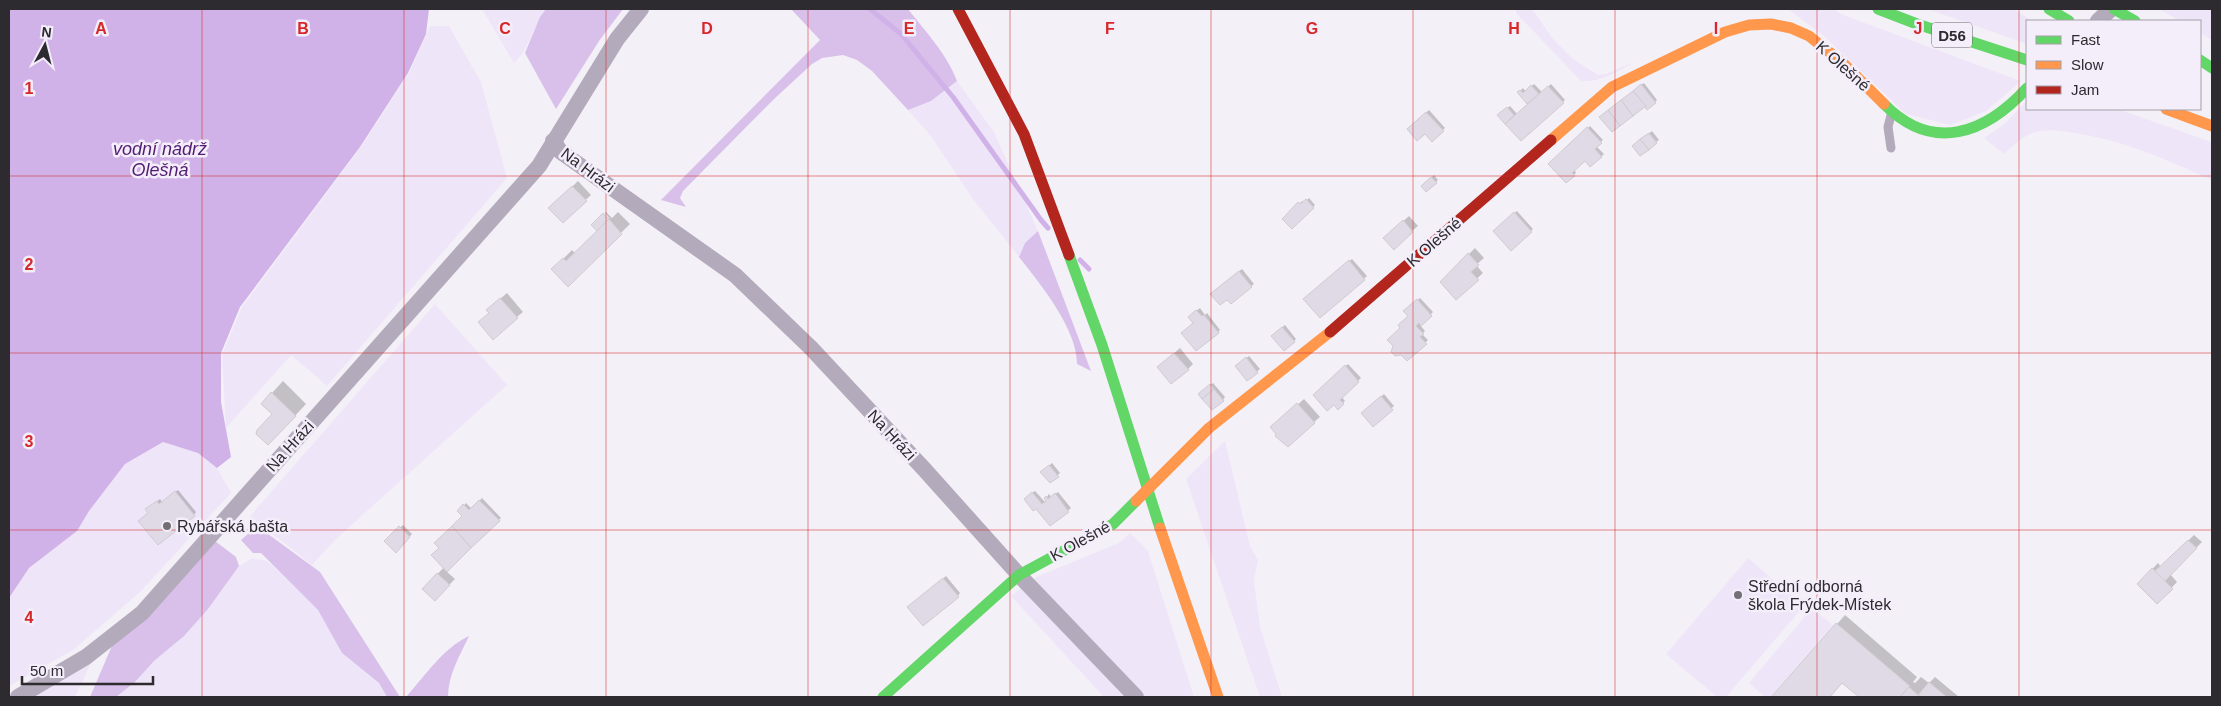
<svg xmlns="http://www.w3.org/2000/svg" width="2221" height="706" font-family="Helvetica,sans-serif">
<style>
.green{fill:#efe5f8}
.forest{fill:#d8c0eb}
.water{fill:#d0b2e8}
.shadow{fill:#0003}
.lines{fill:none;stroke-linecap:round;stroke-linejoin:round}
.stream{stroke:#d0b2e8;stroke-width:5}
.building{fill:#e0d9e6;stroke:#cfccd1}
.lane{stroke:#b3aabb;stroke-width:9}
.street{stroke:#b3aabb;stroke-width:16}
.fast{stroke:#63d668;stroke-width:11}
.slow{stroke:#ff974d;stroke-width:11}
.jam{stroke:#b3261e;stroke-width:11}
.grid{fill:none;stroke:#d62828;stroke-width:1;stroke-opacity:0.55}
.poi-dot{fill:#737075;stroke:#f4edfa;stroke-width:2}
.labels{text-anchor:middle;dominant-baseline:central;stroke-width:5;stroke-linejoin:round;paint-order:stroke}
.shield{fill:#f4edfa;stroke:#69656c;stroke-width:1}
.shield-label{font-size:15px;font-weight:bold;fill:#2d2b2f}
.street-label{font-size:16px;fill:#2d2b2f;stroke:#f4edfa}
.poi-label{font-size:16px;fill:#2d2b2f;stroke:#f4edfa;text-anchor:start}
.water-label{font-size:18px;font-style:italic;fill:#521e73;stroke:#f4edfa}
.grid-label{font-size:16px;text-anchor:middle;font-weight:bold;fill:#d62828;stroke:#f4edfa;stroke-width:5;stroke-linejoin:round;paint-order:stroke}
</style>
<rect width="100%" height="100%" fill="#f4f0f7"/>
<g class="green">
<path d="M482,9h64c-13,18 -16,39 -32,54z"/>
<path d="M1516,9h16l21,30 20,20 25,16 8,-1 33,-14c-18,9 -37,23 -58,21l-65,-68z"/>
<path d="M1788,9h45l10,6 178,66 -35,30 -36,14 -44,-11 -81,-77z"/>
<path d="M1927,9h86l20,12h-6v23z"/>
<path d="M2159,9h53v31l-12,-7v-12h-20z"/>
<path d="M430,26h19l32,56 26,96 -180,208 -36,-31 -65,73 -4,-74 20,-47 119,-160 48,-74z"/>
<path d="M957,81l37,51 44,99 -13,12 -6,14 -46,-58 -43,-64 -22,-25 23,-9z"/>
<path d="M2027,101v8h91l93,33 1,1v37c-45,-20 -89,-40 -138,-47 -11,-2 -24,-4 -35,-2 -14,3 -24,13 -35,23l-20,-16 19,-13z"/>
<path d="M435,304l72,81 -171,154 -24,26 -62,-49z"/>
<path d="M1225,441l25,105 8,14 -4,21 6,46 22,70h-22l-74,-218z"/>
<path d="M163,442l35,11 19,15 14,25 -91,99 -67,58 -64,36v-88l20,-30 48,-37 12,-20 36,-47z"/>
<path d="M1130,533l18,18 46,146h-90l-93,-101 25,-19 83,-34z"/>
<path d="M1748,558l56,48 -78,91h-9l-51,-43z"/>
<path d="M251,559l14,1 8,6 45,44 24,43 37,30 8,14h-271l19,-15 19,-21 30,-25 24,-27 31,-43z"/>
<path d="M1812,608l21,17 -63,72h-5l-16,-14z"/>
<path d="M92,661l-17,36h-43z"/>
</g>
<g class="forest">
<path d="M546,9h77l-24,32 -43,68 -31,-56 15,-36z"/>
<path d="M791,9h117c17,22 39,45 49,72l-26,20 -23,9 -36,-39 -15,-11 -14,-5 -21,3 -10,6 -39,36 -90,91 -3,7 6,9 -25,-7 159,-160z"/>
<path d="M1038,231l53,140 -14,-7c0,-36 -37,-80 -58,-107l6,-14z"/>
<path d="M257,526l63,46 80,125h-13l-8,-14 -37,-30 -24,-43 -57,-57h-8l-12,-13z"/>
<path d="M215,541l21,16 3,9 -31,43 -24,27 -30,25 -19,21 -19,15h-26l24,-56z"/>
<path d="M469,636c-9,19 -21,39 -21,61h-42c19,-21 37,-49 63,-61z"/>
</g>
<path class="water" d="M9,9h420l-3,25 -18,39 -48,74 -120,160 -19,46v49l10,55 -14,11 -19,-15 -35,-11 -38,22 -36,47 -12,20 -48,37 -20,30z"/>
<g class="shadow">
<path d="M1644,83l13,17 -2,2 -54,15z"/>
<path d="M1534,84l8,8 9,-8 14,16 -44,40 -22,-25 11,-9 7,8 12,-10 -10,-12 4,-4 3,4z"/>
<path d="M1429,110l16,18 -13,12 -7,-8 -17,-3z"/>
<path d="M1590,126l13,14 -7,6 8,8 -13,12 -6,-7 -11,10 2,4 -10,9 -16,-18z"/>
<path d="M1652,131l7,9 -3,2 -20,1z"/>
<path d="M1434,175l4,5 -11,11 -5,-5z"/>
<path d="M578,181l13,14 -28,26 -13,-13z"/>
<path d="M1309,198l6,7 -23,22 -9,-8 19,-18 2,2z"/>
<path d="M1517,211l16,18 -22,20 -17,-18z"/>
<path d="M606,212l6,6 6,-6 12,12 -62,61 -15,-16 19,-19 3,3 35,-34 -5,-6z"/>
<path d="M1409,216l9,10 -6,5 -22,2z"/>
<path d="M1475,248l9,10 -8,7 7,8 -27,25 -15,-16z"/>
<path d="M1352,259l15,17 -47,40 -13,-19z"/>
<path d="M1242,269l12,15 -3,2 -20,17 -4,-5 -13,-7z"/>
<path d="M507,293l16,19 -6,5 -27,-4 3,-8z"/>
<path d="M1420,298l13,14 -13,13 5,6 -3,3 6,6 -21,20 -5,-32 7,-12 -4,-5z"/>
<path d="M1200,308l5,7 2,-2 13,17 -2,2 -24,-9 -2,-9z"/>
<path d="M1285,325l11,14 -2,2 -19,-8z"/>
<path d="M1180,348l13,16 -5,5 -24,-7z"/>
<path d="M1249,356l11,13 -13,11 -8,-16z"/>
<path d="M1348,364l13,14 -20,18 4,5 -7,7 -4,-4 -20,-9z"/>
<path d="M283,381l23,23 -27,29 -6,-19 -11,-10z"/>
<path d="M1213,383l12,14 -2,3 -21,-8z"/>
<path d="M1384,394l10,12 -21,19 -11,-12z"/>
<path d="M1304,399l16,18 -6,5 -36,12v-12z"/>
<path d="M1052,463l8,10 -10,9 -5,-13z"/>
<path d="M178,490l18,22 -2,3 -45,-8 11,-8 2,3z"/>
<path d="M1035,491l10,11 3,-7 1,-1 2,3 7,-5 13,16 -21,17 -22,-29z"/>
<path d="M482,498l19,20 -55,53 9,8 -20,20 -11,-10 20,-22 -4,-19 24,-32 -5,-5 7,-8 6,6z"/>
<path d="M403,525l9,9 -16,17 -10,-10z"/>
<path d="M2194,535l8,7 -32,32 7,8 -20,21 -19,-19 20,-21 3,4z"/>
<path d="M946,576l14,17 -2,3 -47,9z"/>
<path d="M1845,615l72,62 -4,5 2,1 6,-6 8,6 6,-6 24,20h-98l-18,-15 -14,15h-56z"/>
</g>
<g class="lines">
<g class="stream">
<path d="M870,9l31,25 52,63 88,123 7,8"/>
<path d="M1080,260l9,9"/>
</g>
</g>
<g class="building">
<path d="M1641,84l15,19 -9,7 -14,-19z"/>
<path d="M1531,85l8,9 -12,10 -10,-12 3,-2 3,3z"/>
<path d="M1548,86l16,17 -43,38 -16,-17z"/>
<path d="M1633,91l13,15 -13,10 -12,-16z"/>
<path d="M1621,100l12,16 -13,10 -12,-16z"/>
<path d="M1507,107l7,8 -9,9 -8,-9z"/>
<path d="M1608,110l12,16 -8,6 -13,-15z"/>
<path d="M1426,112l18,19 -12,11 -7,-8 -8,7 -10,-12z"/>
<path d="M1587,127l15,16 -7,6 7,8 -12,10 -5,-6 -13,12 3,3 -9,7 -18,-19z"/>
<path d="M1649,133l8,10 -8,7 -9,-11z"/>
<path d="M1640,139l9,11 -9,6 -8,-10z"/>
<path d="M1431,177l6,6 -11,9 -5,-6z"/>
<path d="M572,186l15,15 -24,22 -15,-15z"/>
<path d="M1306,199l8,9 -22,21 -10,-10 16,-17 2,2z"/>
<path d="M1514,212l18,20 -21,19 -18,-20z"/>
<path d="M603,213l6,6 -12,12 -6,-6z"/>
<path d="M609,219l13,15 -54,53 -17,-18 12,-11 3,3z"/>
<path d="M1403,220l10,12 -19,18 -11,-12z"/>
<path d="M1468,253l11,12 -8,7 8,8 -23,20 -16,-18z"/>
<path d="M1349,260l16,20 -45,38 -17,-19z"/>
<path d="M1239,271l13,16 -21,17 -4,-4 -7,5 -10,-11z"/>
<path d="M500,298l18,20 -25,22 -15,-18 11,-9 -3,-3z"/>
<path d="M1417,299l15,17 -11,10 -2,-3 -3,3 8,8 -4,3 7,7 -20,17 -6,-6 -6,1 -4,-4 2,-6 -6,-6 13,-12 -2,-3 10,-9 -5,-5z"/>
<path d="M1196,310l6,6 2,-1 15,18 -23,18 -15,-18 12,-10 -5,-6z"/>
<path d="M1282,327l13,15 -11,9 -13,-15z"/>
<path d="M1174,353l15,17 -18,14 -14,-17z"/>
<path d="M1246,357l12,16 -11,8 -12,-15z"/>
<path d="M1345,365l14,17 -19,18 4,4 -6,6 -4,-5 -7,6 -14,-16z"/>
<path d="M1210,384l4,5 -12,10 -4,-5z"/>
<path d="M1214,389l10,12 -12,9 -10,-11z"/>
<path d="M271,392l25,24 -28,29 -12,-11 1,-4 15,-16 -11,-10z"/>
<path d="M1381,396l12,14 -20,17 -12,-14z"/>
<path d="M1297,403l18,20 -27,24 -13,-11 1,-2 -6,-7z"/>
<path d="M1049,465l10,12 -9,6 -10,-11z"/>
<path d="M175,491l20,25 -37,29 -20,-24 10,-8 -3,-4 12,-8 2,3z"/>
<path d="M1032,492l10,12 4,-3 -2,-3 2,-2 2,3 7,-6 14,19 -19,14 -14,-17 -3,2 -9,-12z"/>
<path d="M479,500l21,21 -29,27 -19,-22 10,-10 -5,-5 6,-7 6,6z"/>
<path d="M399,526l11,11 -14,16 -12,-12z"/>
<path d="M452,526l19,22 -24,24 -16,-17 8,-7 -5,-5z"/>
<path d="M2188,540l9,8 -32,33 -10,-10z"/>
<path d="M2152,568l21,21 -16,15 -20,-20z"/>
<path d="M437,573l13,12 -15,16 -13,-12z"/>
<path d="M943,578l16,19 -36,29 -16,-19z"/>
<path d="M1836,623l74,63 -10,11h-41l-17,-14 -12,14h-59z"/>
<path d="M1929,682l18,15h-26l-3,-2z"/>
<path d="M1909,687l9,8 3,2h-21z"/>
</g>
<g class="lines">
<path class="lane" d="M1891,115l-3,12 3,21"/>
<g class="street">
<path d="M2098,21l13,-12"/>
<path d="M553,141l8,11 174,123 76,73 113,121 95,106 117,122"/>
<path d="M18,697l68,-40 56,-44 397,-447 78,-127 24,-30"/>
</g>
<g class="fast">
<path d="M1878,9l39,15 110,36"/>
<path d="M2049,9l20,12"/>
<path d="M2114,9l21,12"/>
<path d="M2200,60l12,8"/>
<path d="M1884,104c49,50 102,29 143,-16"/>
<path d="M1069,255l33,90 58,183"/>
<path d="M883,697l136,-122 94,-51 23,-23"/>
</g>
<g class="slow">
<path d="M2166,109l46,17"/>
<path d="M1551,140l61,-53 113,-55 24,-7 22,-1 20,4 18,8 34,27 41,41"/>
<path d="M1136,501l73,-73 121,-96"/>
<path d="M1160,528l58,169"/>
</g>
<g class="jam">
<path d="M958,9l66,125 45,121"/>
<path d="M1330,332l221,-192"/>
</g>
</g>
<path class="grid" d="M202,9v688M404,9v688M606,9v688M808,9v688M1010,9v688M1211,9v688M1413,9v688M1615,9v688M1817,9v688M2019,9v688M9,176h2203M9,353h2203M9,530h2203"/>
<g class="poi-dot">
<circle cx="167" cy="526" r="5"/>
<circle cx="1738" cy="595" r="5"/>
</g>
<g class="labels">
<rect class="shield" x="1932" y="22.5" width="40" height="25" rx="4"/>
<g class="shield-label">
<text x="1952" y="35">D56</text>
</g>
<g class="street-label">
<text transform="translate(1843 66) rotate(42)">K Olešné</text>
<text transform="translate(588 170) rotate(37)">Na Hrázi</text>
<text transform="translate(1434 242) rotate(-41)">K Olešné</text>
<text transform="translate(892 435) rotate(47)">Na Hrázi</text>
<text transform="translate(290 446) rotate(-48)">Na Hrázi</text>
<text transform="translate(1080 541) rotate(-29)">K Olešné</text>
</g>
<g class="poi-label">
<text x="177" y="526">Rybářská bašta</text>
<text x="1748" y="586">Střední odborná<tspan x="1748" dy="18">škola Frýdek-Místek</tspan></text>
</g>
<g class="water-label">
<text x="160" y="149">vodní nádrž<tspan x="160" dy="21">Olešná</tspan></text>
</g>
</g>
<g class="grid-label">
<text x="101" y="34">A</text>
<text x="303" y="34">B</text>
<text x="505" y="34">C</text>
<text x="707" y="34">D</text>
<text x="909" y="34">E</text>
<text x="1110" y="34">F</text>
<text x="1312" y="34">G</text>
<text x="1514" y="34">H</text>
<text x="1716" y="34">I</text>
<text x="1918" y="34">J</text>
<text x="29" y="94">1</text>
<text x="29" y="270">2</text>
<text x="29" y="447">3</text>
<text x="29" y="623">4</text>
</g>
<rect width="2221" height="706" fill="none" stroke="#2d2b2f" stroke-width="20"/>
<rect x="2026" y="20" width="175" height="90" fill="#f4edfa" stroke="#a49fa9"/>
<rect x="2036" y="36" width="25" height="8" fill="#63d668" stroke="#a49fa9"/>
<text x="2071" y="45" font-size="15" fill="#2d2b2f">Fast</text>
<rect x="2036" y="61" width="25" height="8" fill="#ff974d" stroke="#a49fa9"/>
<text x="2071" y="70" font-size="15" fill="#2d2b2f">Slow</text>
<rect x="2036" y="86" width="25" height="8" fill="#b3261e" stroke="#a49fa9"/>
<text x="2071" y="95" font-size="15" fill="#2d2b2f">Jam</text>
<g transform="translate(45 45) rotate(7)" stroke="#f4edfa" stroke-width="4" paint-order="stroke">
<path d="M0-4L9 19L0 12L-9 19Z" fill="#2d2b2f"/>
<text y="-8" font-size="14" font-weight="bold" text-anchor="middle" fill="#2d2b2f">N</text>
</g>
<path d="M22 676v8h131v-8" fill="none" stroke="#2d2b2f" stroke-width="2.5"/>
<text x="30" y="676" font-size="15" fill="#2d2b2f" stroke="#f4edfa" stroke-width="4" paint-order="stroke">50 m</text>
</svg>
